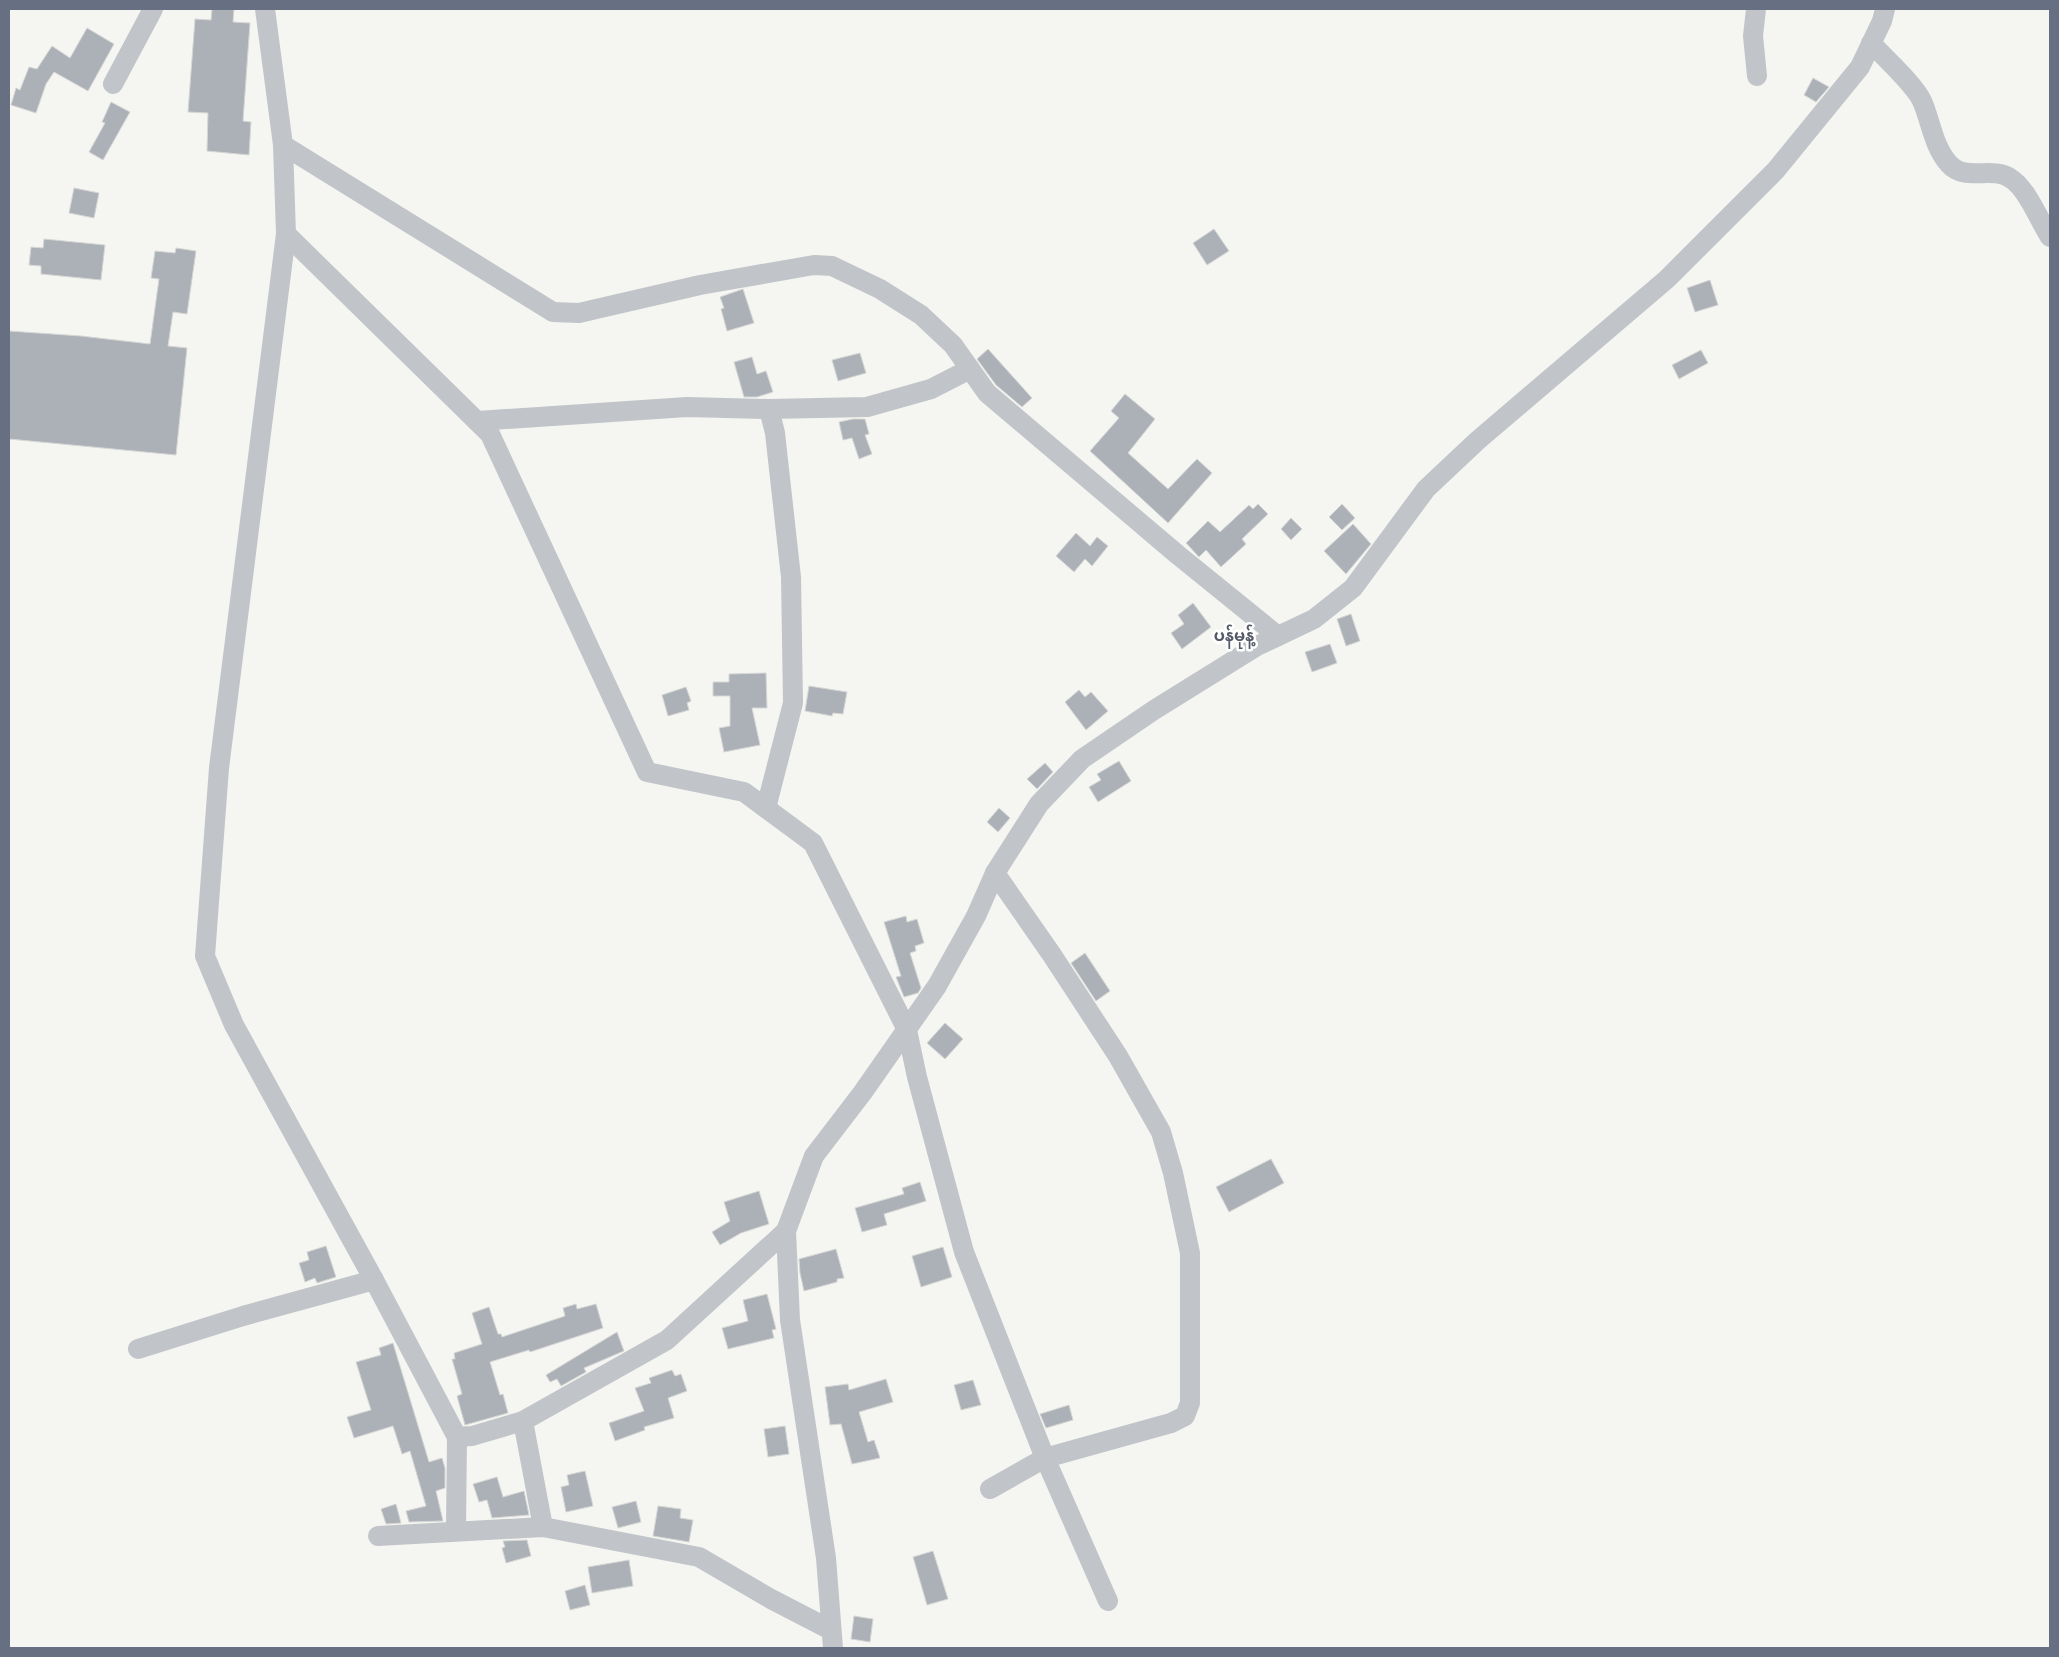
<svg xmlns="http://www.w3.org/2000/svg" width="2059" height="1657" font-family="'Golos Text','Noto Sans Myanmar',sans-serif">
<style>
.building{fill:#acb1b8;stroke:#d6d7d5}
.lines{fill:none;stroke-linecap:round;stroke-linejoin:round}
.minor{stroke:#c1c4c8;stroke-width:20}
.labels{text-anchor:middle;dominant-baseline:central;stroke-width:5;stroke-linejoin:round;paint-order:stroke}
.quarter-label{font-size:16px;font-weight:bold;fill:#545a67;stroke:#fff}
</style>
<rect width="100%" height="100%" fill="#f5f6f2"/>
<g class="building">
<path d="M212,9h22l-1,13 17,1 -7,98 8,1 -2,33 -42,-4 1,-38 -20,-1 7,-93 16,1z"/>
<path d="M87,28l27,16 -26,47 -34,-19 -8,12 -10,29 -25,-8 5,-17 4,2 9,-23 8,2 15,-23 18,12z"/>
<path d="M1813,78l16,9 -13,15 -12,-7z"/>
<path d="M111,102l19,10 -27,48 -14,-8 16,-29 -3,-1z"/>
<path d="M74,188l25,5 -5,25 -25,-5z"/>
<path d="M1214,229l15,22 -22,14 -14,-22z"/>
<path d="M44,239l61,6 -4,35 -60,-6v-8l-12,-1 2,-18 12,1z"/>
<path d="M176,248l20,3 -9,63 -14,-2 -5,34 19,2 -11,107 -167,-16v-108l72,5 69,8 9,-65 -8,-1 4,-27 20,2z"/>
<path d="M1710,280l8,25 -23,7 -8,-24z"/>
<path d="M743,289l11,34 -27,8 -6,-22 3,-1 -4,-11z"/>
<path d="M988,349l44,49 -10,9 -26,-22 -19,-26z"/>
<path d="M1701,350l7,13 -29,16 -7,-14z"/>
<path d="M860,353l6,20 -28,8 -6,-21z"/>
<path d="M752,357l5,17 9,-3 7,21 -16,5h-13l-10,-35z"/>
<path d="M1125,394l30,25 -27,34 40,36 29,-30 15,14 -44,50 -78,-72 29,-33 -8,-7z"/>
<path d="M853,419h12l4,15 -4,1 7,19 -13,5 -7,-21 -9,2 -4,-18z"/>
<path d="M1258,504l10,10 -26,25 4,5 -25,23 -15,-17 -7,7 -13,-14 22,-22 12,11 29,-27 4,4z"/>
<path d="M1342,504l13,14 -13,12 -13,-13z"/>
<path d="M1291,518l11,11 -11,11 -10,-11z"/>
<path d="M1353,524l18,20 -25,30 -22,-23z"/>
<path d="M1076,533l14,13 7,-9 11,9 -16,20 -7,-7 -11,13 -18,-16z"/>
<path d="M1193,603l18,24 -29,22 -11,-16 13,-9 -6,-9z"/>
<path d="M1351,614l9,27 -14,5 -9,-27z"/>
<path d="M1330,644l7,19 -25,9 -7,-20z"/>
<path d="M766,673l1,35h-15l8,37 -36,7 -5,-24 11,-2v-30h-17v-14h16v-8z"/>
<path d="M809,686l38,6 -4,22 -10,-1 -1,3 -27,-5z"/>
<path d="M686,687l5,14 -4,2 2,7 -21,6 -6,-21z"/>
<path d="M1079,690l6,7 6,-5 17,19 -22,19 -21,-28z"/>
<path d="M1119,761l12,20 -33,21 -9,-15 12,-7 -4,-6z"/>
<path d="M1045,763l8,9 -16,17 -10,-10z"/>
<path d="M999,808l11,10 -12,14 -11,-10z"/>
<path d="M906,916l1,6 10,-3 7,24 -9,3 1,5 -6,2 11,35 -3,5 -14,4 -8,-20 5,-1 -17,-54z"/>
<path d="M1085,953l25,38 -14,10 -25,-38z"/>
<path d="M945,1023l18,16 -18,20 -18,-16z"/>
<path d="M1271,1159l13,24 -55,29 -13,-25z"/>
<path d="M920,1182l6,19 -42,13 3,11 -25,7 -7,-24 49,-14 -2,-6z"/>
<path d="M759,1191l10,33 -28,9 -21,12 -8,-13 18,-11 -6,-19z"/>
<path d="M326,1246l10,31 -19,6 -2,-5 -10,4 -6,-19 10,-3 -2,-8z"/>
<path d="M943,1247l9,30 -31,10 -9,-31z"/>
<path d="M836,1249l8,29 -7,1v3l-33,9 -4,-18 -1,-14z"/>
<path d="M767,1294l9,35 -4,1 2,8 -46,11 -6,-21 26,-7 -5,-21z"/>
<path d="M576,1304l1,5 19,-5 7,24 -73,24 -1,-2 -39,12 10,33 3,-1 5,19 -43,12 -8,-29 5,-2 -10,-35h3l-1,-6 28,-9 -10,-31 17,-6 9,27h3l1,3 63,-21 -2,-8z"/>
<path d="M617,1332l7,19 -40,17 2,4 -25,14 -4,-7 -7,3 -4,-7z"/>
<path d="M393,1343l36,119 13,-4 3,10v20l-9,3 7,30 -34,1 -3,-11 20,-5 -16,-55 -8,3 -9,-28 -39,12 -7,-21 24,-7 -15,-48 25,-7 -2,-7z"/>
<path d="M672,1370l3,6 6,-2 6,17 -19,7 6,20 -30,9 1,3 -30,11 -6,-18 35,-12 -9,-23 16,-5 -2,-5z"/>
<path d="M886,1379l7,23 -34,10 9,30 6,-2 6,18 -28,6 -11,-40 -11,1 -5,-38 23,-3 1,6z"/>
<path d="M973,1380l8,25 -20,5 -7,-25z"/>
<path d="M1069,1405l4,15 -27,8 -6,-14z"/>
<path d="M785,1426l4,28 -21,3 -4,-28z"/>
<path d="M585,1471l8,35 -27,6 -5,-25 8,-2 -2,-10z"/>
<path d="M497,1477l6,20 21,-6 5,24 -37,3 -5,-18 -8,2 -6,-18z"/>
<path d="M636,1501l5,21 -23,6 -6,-21z"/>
<path d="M396,1504l5,19 -15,1 -5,-15z"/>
<path d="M658,1506l23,3 -1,9 13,2 -4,22 -36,-6z"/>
<path d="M527,1540l4,16 -25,7 -4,-15 3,-1 -2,-6z"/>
<path d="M933,1551l15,48 -21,6 -14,-48z"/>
<path d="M629,1560l4,26 -41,7 -4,-26z"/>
<path d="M585,1585l5,20 -20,5 -5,-19z"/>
<path d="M854,1616l19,3 -3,23 -19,-3z"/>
</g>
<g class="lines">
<g class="minor">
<path d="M265,9l18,136 3,89 -67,534 -14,188 29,69 140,255 83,157 -1,93"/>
<path d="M1756,9l-3,27 4,40"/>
<path d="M1871,43c13,14 44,42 51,58 9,20 11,45 27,63 16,18 42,2 61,14 17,10 29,42 40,59"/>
<path d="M113,84l40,-75"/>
<path d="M283,145l270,167 26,1 121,-28 114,-20 18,1 48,23 41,26 32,30 34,48 191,162 100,81"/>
<path d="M286,234l204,200 157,338 97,20 69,51 94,187 10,47 47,175 81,206 63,143"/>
<path d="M477,421l210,-14 82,2 98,-2 64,-18 39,-20"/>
<path d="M766,808l27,-105 -2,-126 -16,-144 -6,-24"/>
<path d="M138,1349l105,-33 131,-36"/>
<path d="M523,1421l20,106"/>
<path d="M457,1437l15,-1 51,-15 144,-81 119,-109"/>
<path d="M990,1489l55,-31 126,-35 14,-7 5,-13v-150l-17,-80 -12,-41 -43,-76 -66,-101 -57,-82"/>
<path d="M378,1536l165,-9 156,30 72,42 60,31"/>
<path d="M833,1648l-7,-90 -36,-238 -4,-89 28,-75 49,-64 74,-106 39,-70 19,-43 44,-69 43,-45 72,-49 103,-64 57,-27 39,-31 73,-99 51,-48 190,-162 109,-109 84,-103 22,-46 3,-12"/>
</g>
</g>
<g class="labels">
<g class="quarter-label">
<text x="1234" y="635">ပန်မုန့်</text>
</g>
</g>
<rect width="2059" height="1657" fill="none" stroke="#667082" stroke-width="20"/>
</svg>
